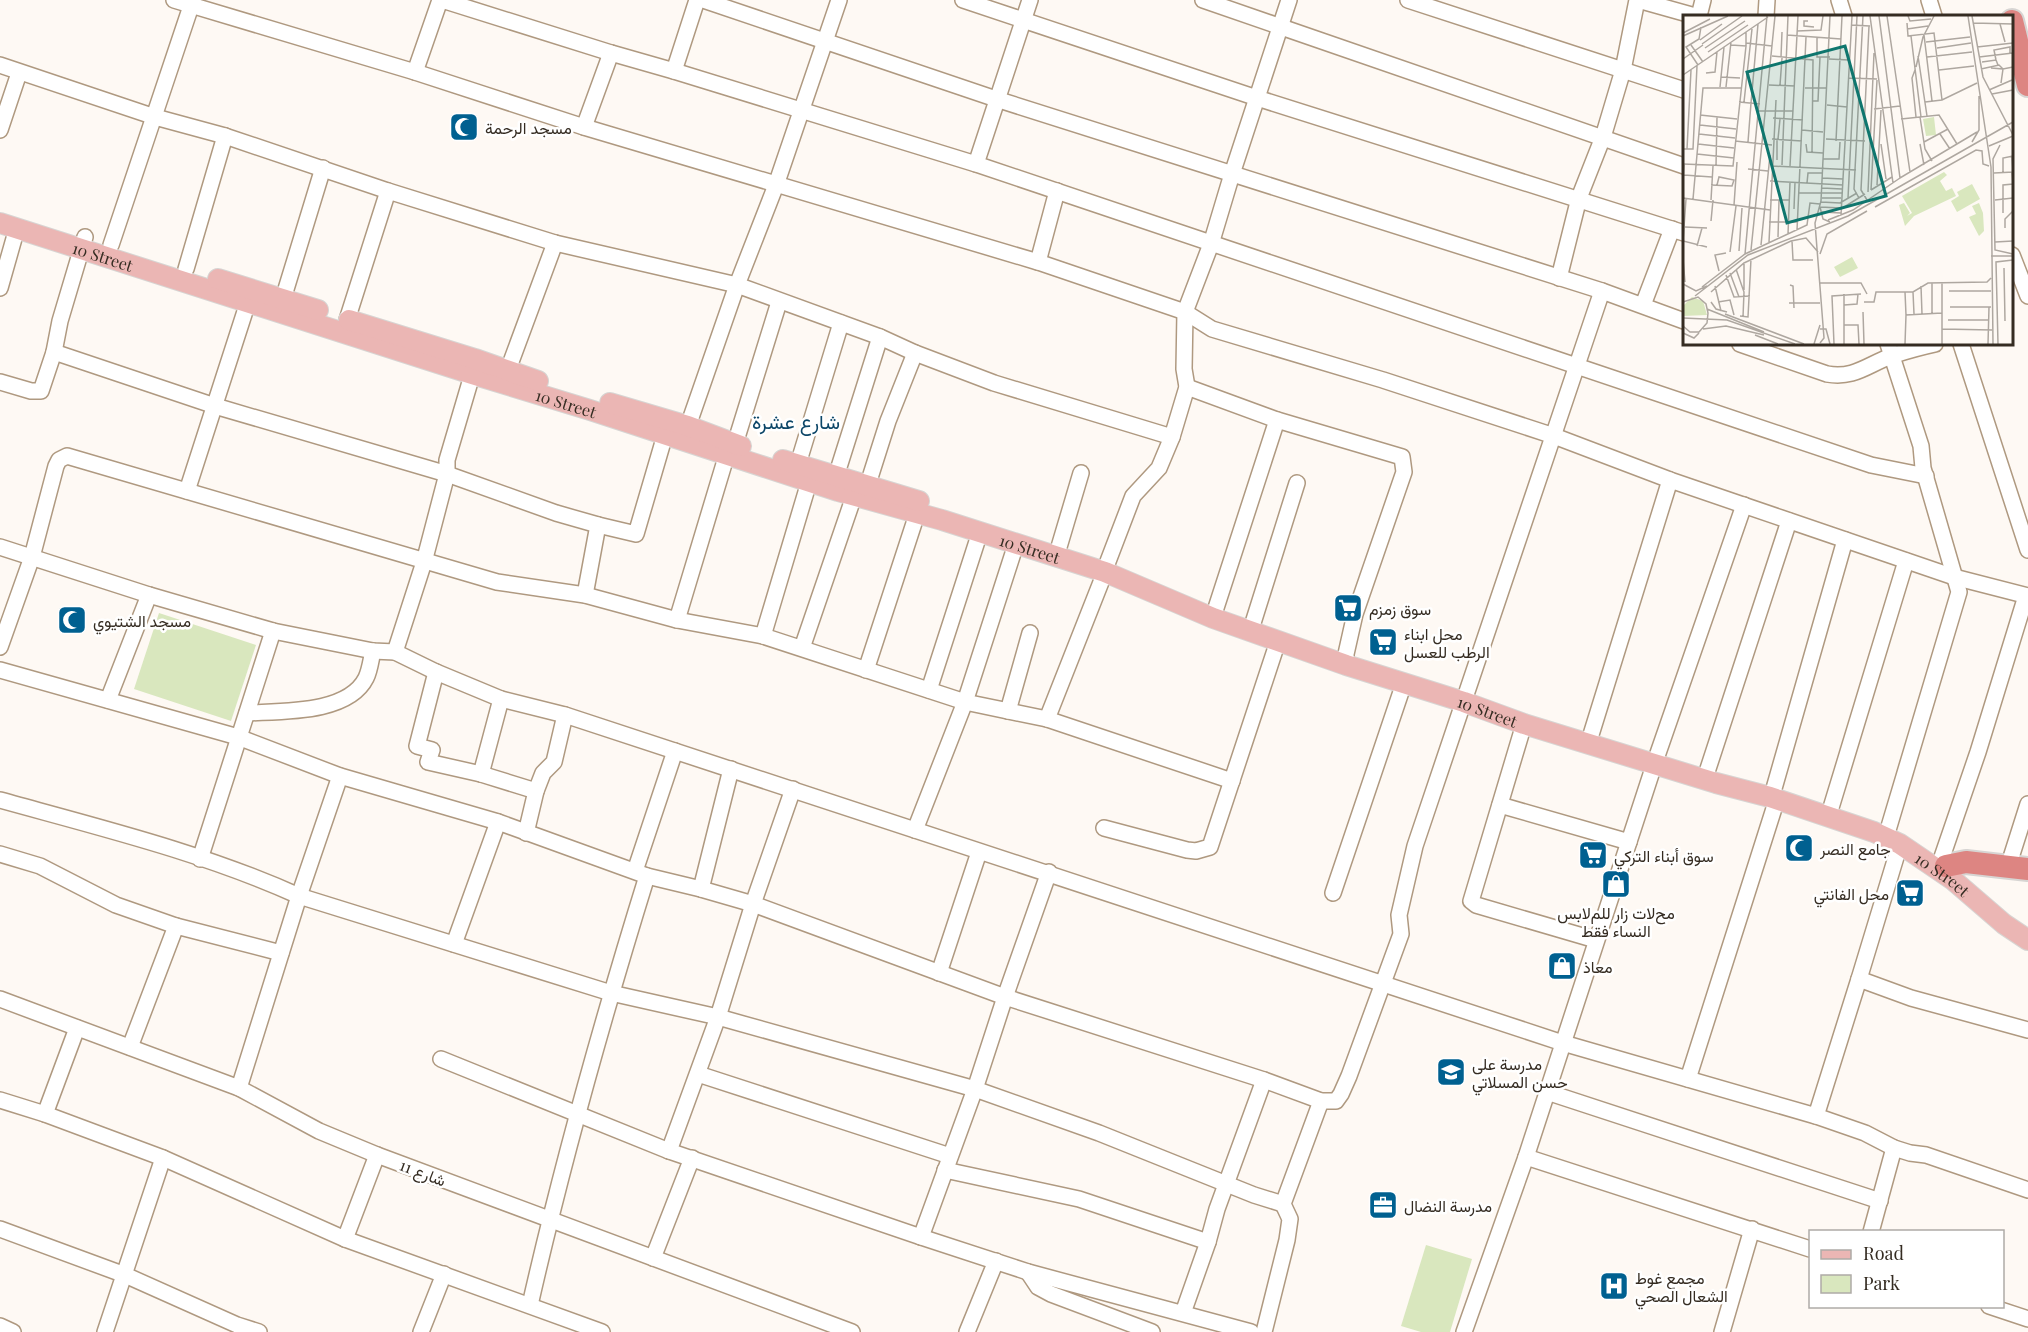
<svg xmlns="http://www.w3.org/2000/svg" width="2028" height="1332" font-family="'Playfair Display',Vazirmatn,serif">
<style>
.green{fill:#d9e7be}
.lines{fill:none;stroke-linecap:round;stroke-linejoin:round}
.minor-casing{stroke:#af9980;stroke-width:18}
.major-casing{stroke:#d7d5d3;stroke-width:22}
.highway-casing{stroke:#d7d5d3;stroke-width:26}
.minor{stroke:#fff;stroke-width:15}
.major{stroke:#ebb6b4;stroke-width:20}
.highway{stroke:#dd8582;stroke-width:22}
.labels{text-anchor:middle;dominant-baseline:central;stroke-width:5;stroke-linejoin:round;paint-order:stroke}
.poi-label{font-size:16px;fill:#352c22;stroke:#fff;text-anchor:start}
.street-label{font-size:16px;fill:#352c22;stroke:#fff}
.quarter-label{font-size:20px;fill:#0c4668;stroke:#fff}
.inset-road{fill:none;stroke:#aea7a0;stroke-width:1.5}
.view{fill:#0f766e;fill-opacity:0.15;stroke:#0f766e;stroke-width:3}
.inset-edge{fill:none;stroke:#352c22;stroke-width:3}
</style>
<rect width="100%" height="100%" fill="#fef9f4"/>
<g class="green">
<path d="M159,613l97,32 -25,76 -97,-32z"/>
<path d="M1426,1245l46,14 -22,73h-29l-20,-6z"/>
</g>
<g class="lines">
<g class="minor-casing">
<g id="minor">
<path d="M174,0l241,72 169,55 454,135 147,50 27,17 171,51 171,56 116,44 284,97 74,19"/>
<path d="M442,0l169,53 63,18 302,93 895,301 55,11"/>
<path d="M703,0l293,99 606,192 82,30"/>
<path d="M963,0l294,98 427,135"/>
<path d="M1203,0l481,166"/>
<path d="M1408,0l276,90"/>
<path d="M1638,0l57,16"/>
<path d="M1839,0l5,16"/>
<path d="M1929,0l5,16"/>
<path d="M1699,16l4,-16"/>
<path d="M1766,16l1,-16"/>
<path d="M0,65l155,52 70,19 163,55 167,52 182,42 143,52 35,16 79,30 178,54"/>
<path d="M674,71l23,-71"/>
<path d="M415,72l25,-72"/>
<path d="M584,127l27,-74"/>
<path d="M0,130l19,-57"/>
<path d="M976,164l54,-164"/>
<path d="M111,245l82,-245"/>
<path d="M2012,255l16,41"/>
<path d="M1038,262l19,-71"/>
<path d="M186,269l39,-133"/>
<path d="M1559,278l20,-80 24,-61 20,-67 14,-70"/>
<path d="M0,288l17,-60"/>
<path d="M283,299l40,-131"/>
<path d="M1643,305l29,-76"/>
<path d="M347,320l41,-129"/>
<path d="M1740,344l87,30c28,5 41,-10 67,-19 13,-4 27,-8 41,-11"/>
<path d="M1888,344l33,102 2,22 36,124 -71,238"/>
<path d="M1961,344l67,206"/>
<path d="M54,352l161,54 232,68 109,39 42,12 -13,70"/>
<path d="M508,370l47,-127"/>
<path d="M0,382l31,9h10l13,-39 6,-31 25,-84"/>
<path d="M1187,387l90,33 125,37 2,15 -49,142 -9,40v11"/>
<path d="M688,426l49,-141 39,-100 63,-185"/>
<path d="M735,444l44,-142"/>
<path d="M795,474l46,-151"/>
<path d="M868,484l20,-63 27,-68"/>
<path d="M833,486l47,-149"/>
<path d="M187,491l61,-189"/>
<path d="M598,525l38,9 29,-99"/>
<path d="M0,547l149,48 124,36 100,20 22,1 41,20 65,27 64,16 998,328 253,73 49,17 29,15 16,5 16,2 102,35"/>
<path d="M1059,547l22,-74"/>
<path d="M1107,564l26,-68 26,-28 13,-31 15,-50 -3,-18 1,-57 26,-68 21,-70 57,-174"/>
<path d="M1216,608l61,-188"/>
<path d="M677,620l50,-166"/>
<path d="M1253,623l44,-140"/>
<path d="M763,636l46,-154"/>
<path d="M0,647l32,-90 24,-91 3,-6 8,-4 430,126 88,13 92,25 86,16 202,66 82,17 185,62"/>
<path d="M802,648l52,-152"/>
<path d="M395,652l29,-90 23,-88v-14l28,-95"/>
<path d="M0,670l238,67 102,39 158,46 149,54 54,13 52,15 252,93 259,83 57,21h15l5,-7 8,-18 52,-142 -2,-19 16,-69 187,-555"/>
<path d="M866,670l51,-156"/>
<path d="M436,672l-19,74 15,4 -4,12 53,12 55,17"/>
<path d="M929,690l51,-158"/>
<path d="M108,700l41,-105"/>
<path d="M1008,711l22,-78"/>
<path d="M247,713c35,-2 101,1 119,-35 4,-8 5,-19 7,-27"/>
<path d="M1047,719l58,-147"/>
<path d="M1524,724l-53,177 5,4 120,35"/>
<path d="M1590,738l80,-258"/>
<path d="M481,774l20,-75"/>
<path d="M1706,775l83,-254"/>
<path d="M1773,792l72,-252"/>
<path d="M0,800c101,28 204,53 299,96l312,97 107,24 257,72 124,44 155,62 29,9"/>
<path d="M1500,805l129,37"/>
<path d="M1830,811l76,-250"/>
<path d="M1104,828l83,22 9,1 14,-4 68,-206"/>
<path d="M915,830l50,-128 51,-158"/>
<path d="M526,833l10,-42 7,-18 11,-11 11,-47"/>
<path d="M1900,844l-41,135 52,19 117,32"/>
<path d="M0,854l40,12 76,39 60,21 105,27"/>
<path d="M200,859l73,-228"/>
<path d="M1940,863l38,-111 48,-156"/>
<path d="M2008,867l20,-63"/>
<path d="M635,871l40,-120"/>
<path d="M701,889l30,-120"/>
<path d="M1333,893l71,-210"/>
<path d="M454,944l44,-122"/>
<path d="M939,973l40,-121"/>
<path d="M0,999l239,89 80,43 58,24 475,177"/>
<path d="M130,1047l46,-121"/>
<path d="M441,1059l228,92 252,86 107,35 223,60"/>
<path d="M698,1074l252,82"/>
<path d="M1688,1079l89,-280"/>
<path d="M239,1088l60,-192 41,-120"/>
<path d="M1547,1092l333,109"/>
<path d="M0,1100l45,14 118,44 182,81 257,93"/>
<path d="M45,1114l32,-86"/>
<path d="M1816,1116l43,-137"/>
<path d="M669,1151l49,-134 35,-113 40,-115"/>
<path d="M1526,1157l284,92"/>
<path d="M945,1170l134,29 129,43"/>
<path d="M0,1229l125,46 112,50 22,7"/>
<path d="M1871,1232l23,-84"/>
<path d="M921,1237l54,-148 30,-92 44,-125"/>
<path d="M345,1239l32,-84"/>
<path d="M653,1258l39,-100"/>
<path d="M1028,1272l10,15 13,7 101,38"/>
<path d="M530,1305c33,-145 73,-287 117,-429"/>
<path d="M1989,1306l39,13"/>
<path d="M1183,1313l25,-71 9,-33 47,-129"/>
<path d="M0,1326l13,6"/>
<path d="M105,1332l58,-174"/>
<path d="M421,1332l23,-58"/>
<path d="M967,1332l29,-71"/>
<path d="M1264,1332l23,-92 3,-21 -7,-15 38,-103"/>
<path d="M1464,1332l62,-175 130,-398 88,-254"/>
<path d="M1722,1332l30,-103"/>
</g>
</g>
<g class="major-casing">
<g id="major">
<path id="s1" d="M0,223l472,151 118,36 248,81 104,29 163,52 108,46 133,47 118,37 60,22 192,59 54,14 104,35 26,12 53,36 51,44 24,16"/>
<path d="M218,279l100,31"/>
<path d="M349,320l126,39 63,22"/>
<path d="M610,403l78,23 53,20"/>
<path d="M783,460l136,41"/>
</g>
</g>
<g class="highway-casing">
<g id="highway">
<path d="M2012,21l16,64"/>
<path d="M1946,866l20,-4 62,7"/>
</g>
</g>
<use href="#minor" class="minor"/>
<use href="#major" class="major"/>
<use href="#highway" class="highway"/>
</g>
<defs>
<g id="mosque-square" transform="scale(1.5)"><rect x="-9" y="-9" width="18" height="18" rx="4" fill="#006090" stroke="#fff"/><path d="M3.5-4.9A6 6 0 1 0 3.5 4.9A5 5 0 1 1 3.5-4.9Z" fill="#fff"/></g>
<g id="supermarket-square" transform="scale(1.5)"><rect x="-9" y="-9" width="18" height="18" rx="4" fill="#006090" stroke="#fff"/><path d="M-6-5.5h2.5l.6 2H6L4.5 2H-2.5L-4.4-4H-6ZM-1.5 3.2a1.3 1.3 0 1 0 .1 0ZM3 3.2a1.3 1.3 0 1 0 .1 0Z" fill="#fff"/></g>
<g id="shop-square" transform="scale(1.5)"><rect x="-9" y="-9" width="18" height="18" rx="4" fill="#006090" stroke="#fff"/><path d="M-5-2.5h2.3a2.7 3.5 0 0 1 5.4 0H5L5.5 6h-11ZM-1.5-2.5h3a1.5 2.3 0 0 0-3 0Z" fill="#fff"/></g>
<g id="school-square" transform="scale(1.5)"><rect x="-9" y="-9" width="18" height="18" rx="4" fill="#006090" stroke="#fff"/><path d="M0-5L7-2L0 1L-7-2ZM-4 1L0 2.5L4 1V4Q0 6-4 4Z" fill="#fff"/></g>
<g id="office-square" transform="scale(1.5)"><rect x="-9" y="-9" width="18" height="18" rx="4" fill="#006090" stroke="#fff"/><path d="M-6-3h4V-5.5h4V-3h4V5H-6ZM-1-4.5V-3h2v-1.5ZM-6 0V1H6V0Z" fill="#fff"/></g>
<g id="hospital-square" transform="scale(1.5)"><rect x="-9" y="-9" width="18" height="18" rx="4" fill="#006090" stroke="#fff"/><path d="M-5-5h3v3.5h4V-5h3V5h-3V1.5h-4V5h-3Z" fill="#fff"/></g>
</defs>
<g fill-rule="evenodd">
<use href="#mosque-square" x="464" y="127"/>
<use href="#supermarket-square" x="1348" y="608"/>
<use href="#mosque-square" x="72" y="620"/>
<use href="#supermarket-square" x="1383" y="642"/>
<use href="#mosque-square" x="1799" y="848"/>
<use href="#supermarket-square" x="1593" y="855"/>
<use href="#shop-square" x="1616" y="884"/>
<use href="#supermarket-square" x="1910" y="893"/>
<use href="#shop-square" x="1562" y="966"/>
<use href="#school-square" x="1451" y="1072"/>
<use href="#office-square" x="1383" y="1205"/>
<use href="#hospital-square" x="1614" y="1286"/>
</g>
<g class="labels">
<g class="poi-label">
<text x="485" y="127">مسجد الرحمة</text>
<text x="1369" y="608">سوق زمزم</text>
<text x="93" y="620">مسجد الشتيوي</text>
<text x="1404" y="633">محل ابناء<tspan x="1404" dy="18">الرطب للعسل</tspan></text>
<text x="1820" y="848">جامع النصر</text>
<text x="1614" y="855">سوق أبناء التركي</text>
<text x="1889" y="893" text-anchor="end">محل الفانتي</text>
<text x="1616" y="912" text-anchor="middle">محﻻت زار للمﻻبس<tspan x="1616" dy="18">النساء فقط</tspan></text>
<text x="1583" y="966">معاذ</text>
<text x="1472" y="1063">مدرسة على<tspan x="1472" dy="18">حسن المسلاتي</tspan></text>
<text x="1404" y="1205">مدرسة النضال</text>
<text x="1635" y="1277">مجمع غوط<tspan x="1635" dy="18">الشعال الصحي</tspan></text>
</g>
<g class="street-label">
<text stroke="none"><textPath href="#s1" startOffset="108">10 Street</textPath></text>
<text stroke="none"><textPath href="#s1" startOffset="594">10 Street</textPath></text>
<text stroke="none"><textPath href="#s1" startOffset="1080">10 Street</textPath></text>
<text stroke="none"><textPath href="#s1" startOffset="1566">10 Street</textPath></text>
<text stroke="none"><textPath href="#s1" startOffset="2052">10 Street</textPath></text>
<text transform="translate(423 1172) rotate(21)">شارع 11</text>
</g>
<g class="quarter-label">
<text x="796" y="420">شارع عشرة</text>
</g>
</g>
<g transform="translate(1683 15)">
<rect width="330" height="330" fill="#fef9f4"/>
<path d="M251,102l2,18 -10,1 -3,-17zM261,157l3,3 -7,6 6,10 6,-3 4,8 -42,20 -9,10 -6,-21 5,-2 6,10 -3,3 5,-3 -10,-17zM289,169l8,15 -23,13 -6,-11 8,-5 -2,-4zM296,188l4,10 1,18 -5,5 -10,-19 7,-3 -4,-8zM169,242l6,11 -18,9 -6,-10zM9,282l11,4 4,14 -24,1 1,-11z" fill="#d9e7be"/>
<path class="inset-road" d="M187,1l23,167M196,1l21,162 77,-46M204,1l23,156M225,1l2,5 21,-2M285,1l23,151 2,177M289,1l11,61 30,58M125,6h-4v5l10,1M224,8l1,13 26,-3 8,67M290,8l40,1M317,9l5,18M168,10l19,1M224,14l21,-3M114,16l24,-1 2,-14M0,18l27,-14M104,20l54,4M241,20l8,66M0,21l45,-20M228,21l10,81M134,23v19h13M17,25l22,-16M243,27l44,-5M63,28l26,3M19,29l40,-28M8,30l12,17M48,30l15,1v-14M294,32l36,-4M22,33l40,-27M254,33l34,-5M25,37l40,-27M89,41l41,4 -1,93M235,41l9,60M98,42l1,-25M244,42l45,-5M296,42l34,-4M0,44l20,-14M146,44l20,1M313,45l-2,-10 16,-3v6M299,47l14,-2 2,5M15,50l-12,-18 13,-8 2,-12M233,52l7,-30 11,-21M308,53l12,1 -2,14M298,54l18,-4 4,4 10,-2M232,55l-3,8 4,39M256,55l35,-4M0,56v48M23,58l9,-1 2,-20M0,60l85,-58M38,62l19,1M165,63l29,1M86,70l26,1M97,70l2,-27M37,72l4,-40M43,72l5,-45M122,73h21M306,75l23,-10M309,79l21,-4M130,86h5l2,-44M56,87l21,2M61,87l8,-73M242,87l17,-2 35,-17M68,88l7,-79M144,90l20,2M191,94l26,-3M76,96h34M17,100l37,4M237,102l5,32 7,12M90,103l30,2M218,104l38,-4 18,29M17,110l36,4M119,115l21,2M16,119l36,4M257,119l10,15M89,124l30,2M95,124l2,-20M143,124l39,2M52,126l37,4M153,126l6,-125M65,127l3,-39M241,127l24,-13M289,127l7,-12v-34M15,129l36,4M123,129l1,8 16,1M198,129l5,35M237,129l4,21M317,130l-7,14 2,91 18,4M306,131l24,-10M0,134h10l4,-83M4,134l4,-79M14,139l37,4M140,144h16l1,-17M94,145v-21M0,149l50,2 13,-120M99,150l6,-149M33,151l1,-49M89,151l84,4M107,151l8,-150M65,154l20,2M320,157v-14l10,-2M311,158l19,-1 -1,-16M1,160l28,2M139,163l21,1M87,166l73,4M0,167l1,-18M124,168l1,-10h14M28,170l21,1 2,-6 -15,-3 -2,8M194,170l4,-75M139,173l20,1M188,175l6,-110M188,175l21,-13M185,177l6,-139M116,178h22M139,178h20M0,183l87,12M139,183h19M165,183l9,-182M176,183l-5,-9 9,-173M3,184l-3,42 24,6M10,184l10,-111h38M28,185l2,-34M87,185h19M184,185l-6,-10 8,-164M312,185l18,-2M138,187l19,1 17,-10M51,190l3,-43M137,192l21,1M137,192l3,12 7,3M192,192l101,-57 6,1 1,13 6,2M111,194l1,-27M158,194l24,-15M139,197l19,1M320,198v-28l10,-1 -1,-12M158,200l11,-199M145,205l25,-10 47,-32M28,206l2,-21M86,207h28M2,212l22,1M322,213v-9l8,-8M114,215l9,-193M105,219l2,-52M95,222l1,-37M109,226l1,19h20M86,227l7,-142M312,227l18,-1M78,230l9,-90M14,231l5,-18M68,235l24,-234M56,236l3,-43M47,237l6,-46M62,239l22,-238M137,239l7,-20 40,-23M308,241h22M0,244l2,23M61,249v26M321,253l1,53M53,254l8,23 -1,25M36,256l-4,-16 11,-2M47,258l9,24M43,260l8,22 16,-1M137,268h41l6,11M249,268v30M0,269l13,7 11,-5M107,270l3,1 1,22M32,271l6,25M238,271l1,28M19,272l43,-33 62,-29 3,-22 10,1M266,276h42M28,277l33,-29 47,-22 15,-3 12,14M222,277l1,23M230,277l1,22M12,281l53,-41 100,-39 165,-94M0,287l15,-5 8,7 2,9 -1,10 -8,9h-9l-7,-6M28,287l5,7 11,3M35,287l12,-2 4,15M181,287h10l2,-10h37l15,-9 59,-1 4,-4M106,288h31M161,290l13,-1 1,-10M267,292h41M24,294l57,23M180,297l1,32M42,299l79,30M57,301l8,1 3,-58M0,303l44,2 68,24M265,305h41M161,310h14l1,19M20,314l23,-3 38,9M137,314h6l4,15M259,314l50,1M0,318l11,5 5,-5M72,320l23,9M137,328l4,-5 -9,-115 6,-22 9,-185M131,329l6,-19M151,329l-2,-48 29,-2M161,329v-50M222,329l1,-29 36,-2M259,329v-61M305,329l1,-37M315,329l-2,-82 17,-2"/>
<path class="view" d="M162,31l41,150 -99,27 -40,-151z"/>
<rect width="330" height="330" class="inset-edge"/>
</g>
<rect x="1809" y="1230" width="195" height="78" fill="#ffffff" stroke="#aeaba7" stroke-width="1.5"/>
<rect x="1821" y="1250" width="30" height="9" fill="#ebb6b4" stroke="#aeaba7" stroke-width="1.5"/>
<text x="1863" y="1260" font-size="18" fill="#352c22">Road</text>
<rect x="1821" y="1275" width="30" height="18" fill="#d9e7be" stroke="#aeaba7" stroke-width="1.5"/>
<text x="1863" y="1290" font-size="18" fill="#352c22">Park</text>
</svg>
